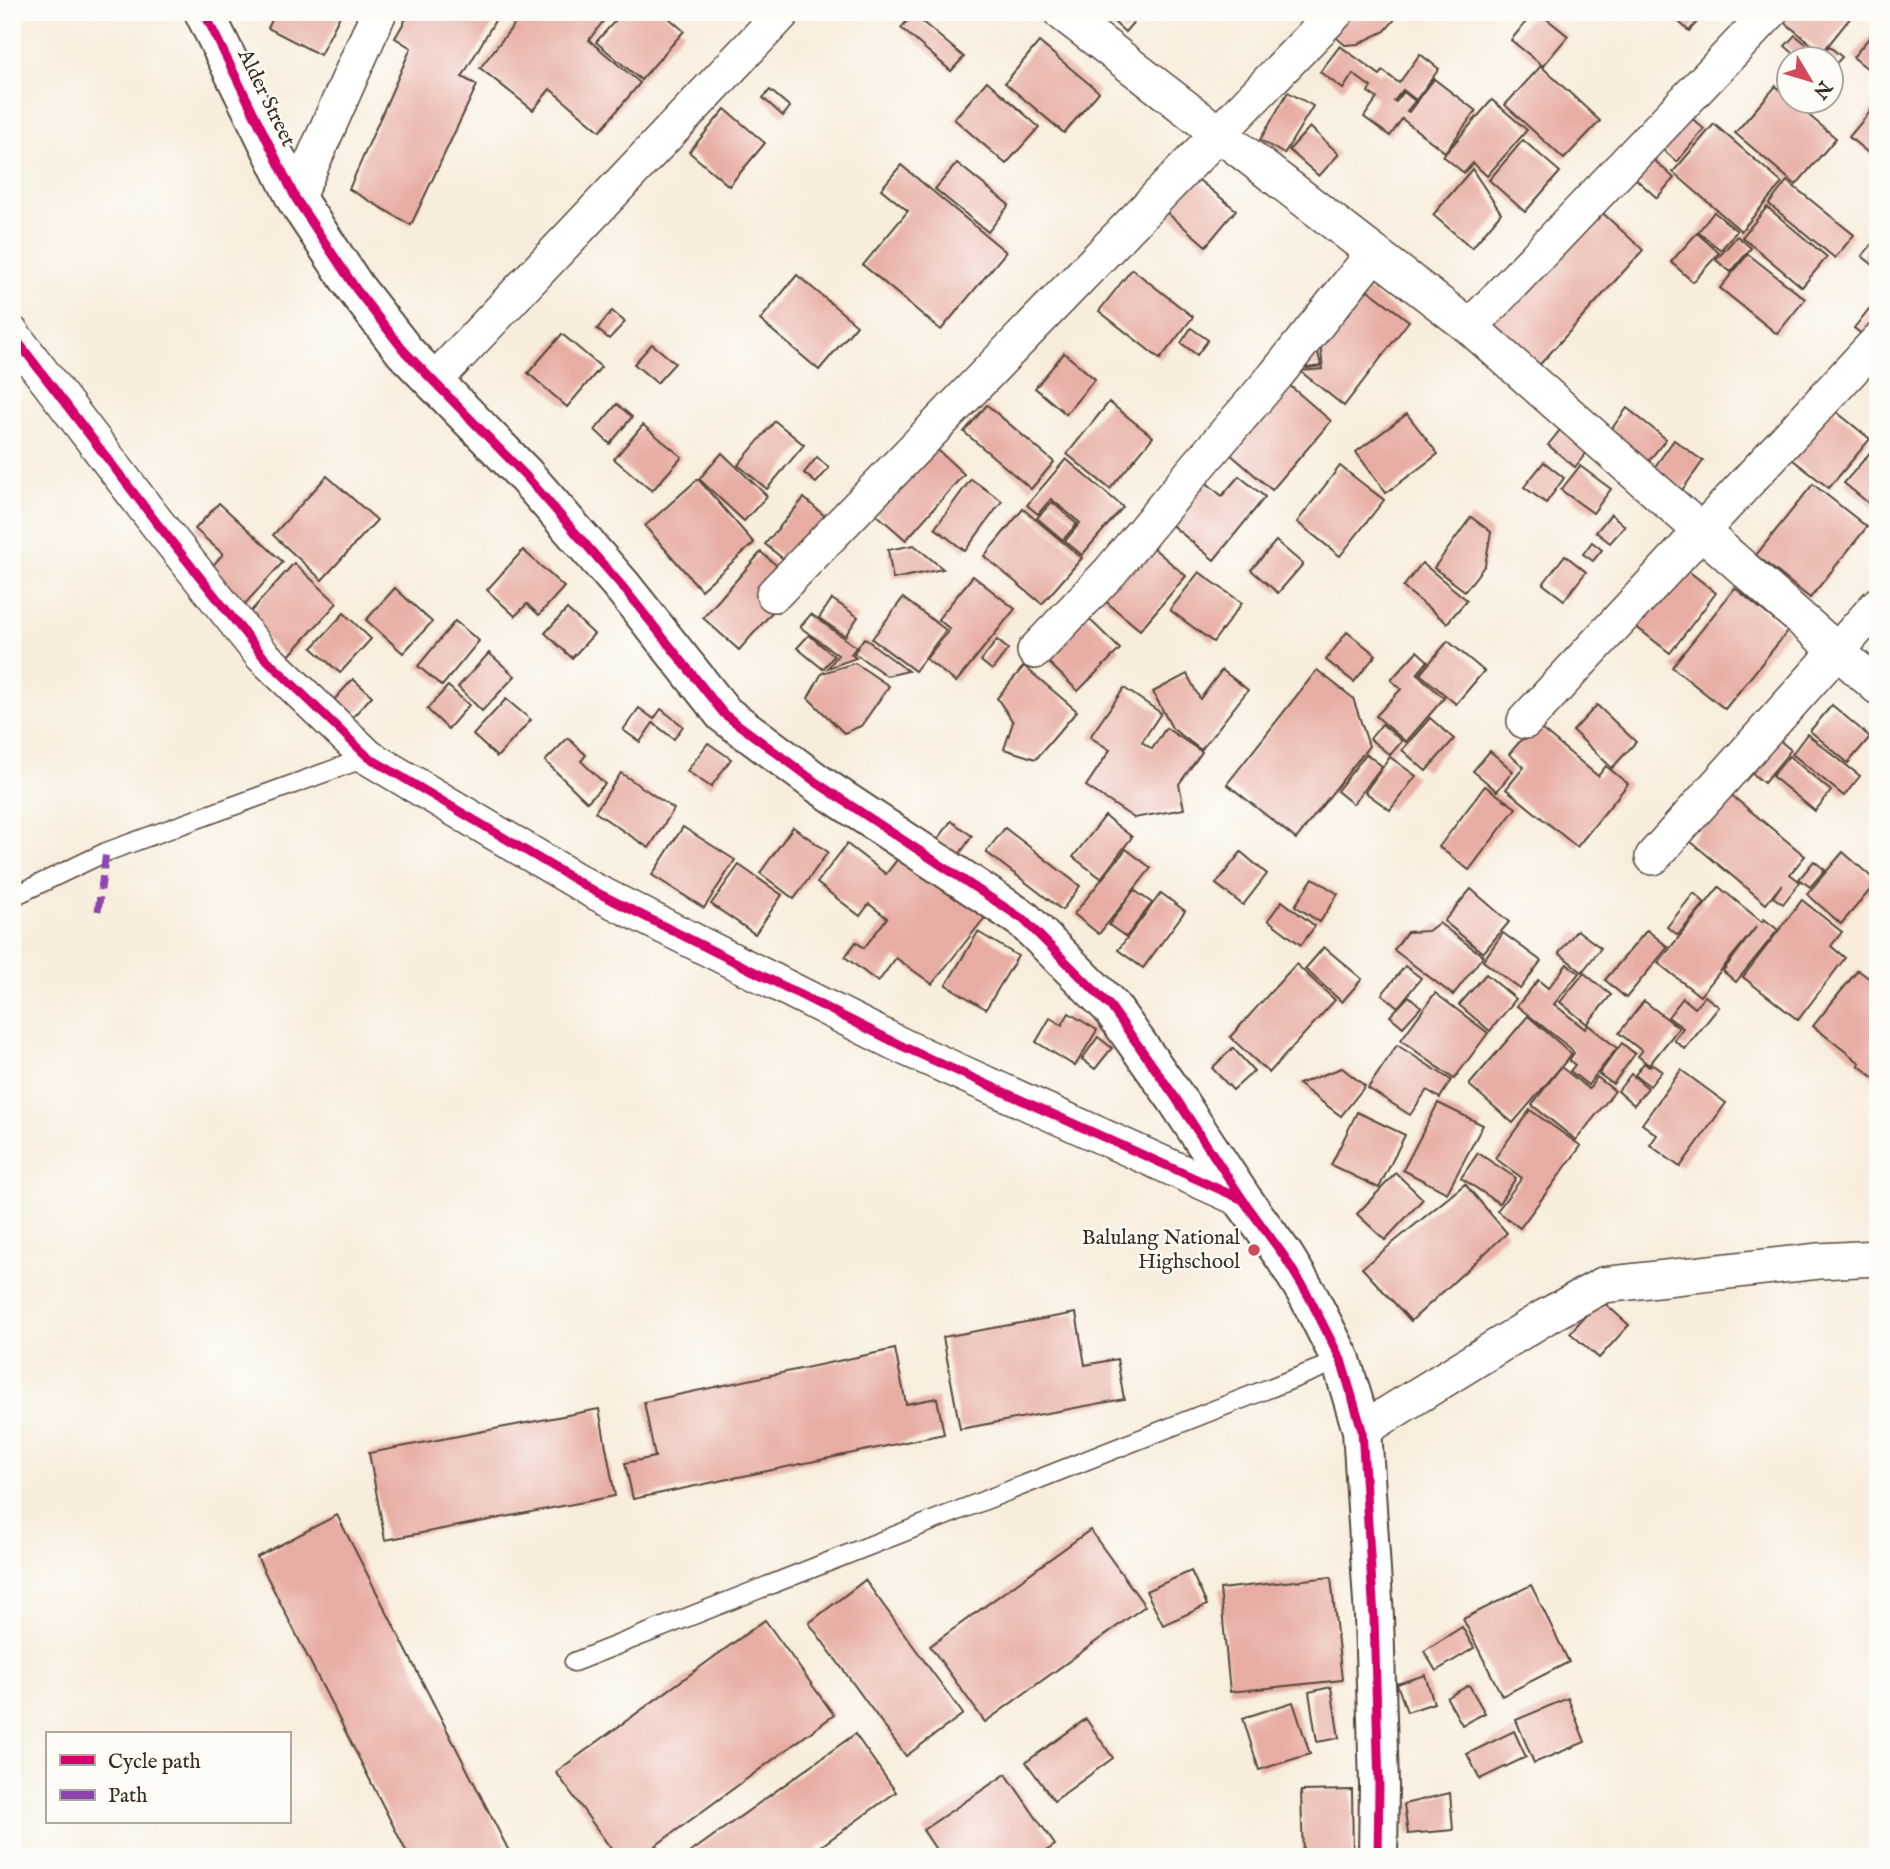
<svg xmlns="http://www.w3.org/2000/svg" width="1890" height="1869" font-family="'IM FELL English',serif">
<style>
.building{fill:#e7ada4}
.lines{fill:none;stroke-linecap:round;stroke-linejoin:round}
.lane-casing{stroke:#57473b;stroke-width:21}
.street-casing{stroke:#57473b;stroke-width:38}
.secondary-casing{stroke:#57473b;stroke-width:42}
.lane{stroke:#fff;stroke-width:18}
.street{stroke:#fff;stroke-width:35}
.secondary{stroke:#fff;stroke-width:38}
.quiet{stroke:#8e44ad;stroke-width:7;stroke-dasharray:14 7;stroke-linecap:butt}
.cycleway-casing{stroke:#fdfcf7;stroke-width:13}
.cycleway{stroke:#d6006c;stroke-width:9}
.poi-dot{fill:#d1495b;stroke:#fdfcf7;stroke-width:2.5}
.labels{text-anchor:middle;dominant-baseline:central;stroke-width:5;stroke-linejoin:round;paint-order:stroke}
.street-label{font-size:21px;fill:#3b2a1e;stroke:#fdfcf7}
.poi-label{font-size:21px;fill:#3b2a1e;stroke:#fdfcf7;text-anchor:end}
</style>
<rect width="100%" height="100%" fill="#fdfcf7"/>
<filter id="ink" filterUnits="userSpaceOnUse"><feTurbulence type="fractalNoise" baseFrequency=".0143" numOctaves="2"/><feDisplacementMap in="SourceGraphic" scale="14" xChannelSelector="R" yChannelSelector="G"/><feConvolveMatrix kernelMatrix="1 2 1 2 8 2 1 2 1" color-interpolation-filters="sRGB"/></filter>
<filter id="wash" filterUnits="userSpaceOnUse"><feTurbulence type="fractalNoise" baseFrequency=".00686" numOctaves="4" result="noise"/><feDisplacementMap in="SourceGraphic" scale="28" xChannelSelector="R" yChannelSelector="G"/><feGaussianBlur stdDeviation="1.57" result="paint"/><feColorMatrix in="noise" values="0 0 0 0 0 0 0 0 0 0 0 0 0 0 0 0 0 1.4 0 .05"/><feComposite in="paint" operator="in"/></filter>
<g filter="url(#wash)">
<rect width="100%" height="100%" fill="#f8eddd"/>
<g id="blocks">
<g class="building">
<path d="M276,12h66l-22,43 -52,-27z"/>
<path d="M410,12h90l-38,65 15,8 -66,140 -62,-36 62,-141 -16,-10z"/>
<path d="M524,12h86l-21,28 51,43 -40,48 -50,-42 -17,21 -53,-42z"/>
<path d="M623,12h39l22,19 -43,49 -45,-38z"/>
<path d="M1103,12h39l-17,20z"/>
<path d="M1345,12h56l-16,19 -27,13 -13,1 -16,-14z"/>
<path d="M1534,12h4l30,24 -25,30 -32,-26z"/>
<path d="M1668,12h38l-17,19z"/>
<path d="M1780,12h75l-33,41 -45,-37z"/>
<path d="M913,14l51,43 -13,14 -50,-43z"/>
<path d="M1878,27v50l-25,-20z"/>
<path d="M1795,35l26,21 8,-10 13,11 -12,13v-10h-29l-16,-14z"/>
<path d="M1039,42l60,50 -35,41 -59,-50z"/>
<path d="M1340,46l40,29 3,-4 16,12 21,-29 19,15 -23,31 -13,-10 -9,11 2,1 8,-10 11,9 -8,10 2,1 25,-33 42,32 -31,41 -43,-33 -12,17 -26,-19 13,-19 -9,-6 3,-5 -18,-13 -10,15 -23,-17z"/>
<path d="M1541,66l59,55 -36,38 -59,-54z"/>
<path d="M987,81l52,46 -33,37 -52,-45z"/>
<path d="M1776,86l12,11v5h5l43,36 -40,47 -61,-52z"/>
<path d="M770,90l20,17 -7,9 -20,-18z"/>
<path d="M1288,92l25,14 -29,48 -24,-14z"/>
<path d="M1492,100l35,30 -40,46 -14,-13 -9,10 -21,-17z"/>
<path d="M1878,102v59l-29,-24z"/>
<path d="M725,109l40,34 -36,43 -40,-34z"/>
<path d="M1687,114l17,15 -27,33 -17,-15z"/>
<path d="M1714,124l68,59 -41,48 -68,-59z"/>
<path d="M1310,127l29,27 -20,22 -30,-26z"/>
<path d="M1523,140l37,32 -35,40 -36,-32z"/>
<path d="M1653,159l21,19 -17,20 -21,-19z"/>
<path d="M957,163l52,42 -21,27 -53,-43z"/>
<path d="M901,165l105,87 -65,78 -78,-65 45,-54 -27,-22z"/>
<path d="M1472,169l29,44 -29,35 -39,-33z"/>
<path d="M1195,177l41,33 -30,36 -40,-34z"/>
<path d="M1787,181l67,54 -19,23 -66,-54z"/>
<path d="M1594,205l49,45 -109,121 -50,-45z"/>
<path d="M1767,207l60,50 -25,30 -60,-50z"/>
<path d="M1714,212l23,19 -16,19 -23,-18z"/>
<path d="M1697,233l22,20 -26,29 -22,-20z"/>
<path d="M1737,236l14,12 -20,24 -15,-12z"/>
<path d="M1878,237v32l-16,-13z"/>
<path d="M1748,254l57,45 -28,35 -57,-46z"/>
<path d="M1132,269l61,48 -33,42 -61,-48z"/>
<path d="M797,275l60,50 -38,45 -59,-50z"/>
<path d="M1356,281l53,40 -65,85 -44,-35 23,-2 -4,-38z"/>
<path d="M1869,309l9,7v8l-11,14 -13,-10z"/>
<path d="M612,311l13,11 -16,17 -12,-10z"/>
<path d="M1191,328l17,12 -11,15 -16,-12z"/>
<path d="M562,334l39,33 -34,40 -39,-34z"/>
<path d="M1314,335l7,31 -14,2 -3,-18z"/>
<path d="M652,344l23,19 -18,20 -23,-19z"/>
<path d="M1064,353l31,26 -29,35 -31,-26z"/>
<path d="M1281,378l50,43 -59,69 -50,-43z"/>
<path d="M1109,402l44,35 -43,52 -43,-35z"/>
<path d="M617,404l15,13 -22,27 -15,-14z"/>
<path d="M987,405l67,57 -23,27 -67,-57z"/>
<path d="M1829,406l41,33 -41,49 -41,-32z"/>
<path d="M1627,408l39,31 -18,23 -38,-31z"/>
<path d="M1407,414l31,40 -52,39 -30,-41z"/>
<path d="M775,421l29,24 -37,44 -29,-24z"/>
<path d="M643,425l39,32 -30,34 -38,-32z"/>
<path d="M1560,430l27,22 -12,15 -27,-22z"/>
<path d="M1674,440l29,21 -26,36 -28,-22z"/>
<path d="M928,441l36,33 -58,66 -37,-32z"/>
<path d="M1873,449l5,4v58l-34,-28z"/>
<path d="M722,453l45,43 -23,25 -45,-42z"/>
<path d="M817,457l12,11 -13,15 -12,-10z"/>
<path d="M1066,459l57,48 -41,48 -17,-14 15,-18 -29,-24 -13,15 -11,-9z"/>
<path d="M1544,462l20,16 -18,25 -22,-16z"/>
<path d="M1340,466l44,34 -44,56 -43,-34z"/>
<path d="M1580,466l31,23 -18,24 -32,-23z"/>
<path d="M327,476l50,44 -55,60 -49,-45z"/>
<path d="M1239,476l26,21 -51,63 -46,-38 35,-42 19,16z"/>
<path d="M698,479l56,64 -53,47 -56,-64z"/>
<path d="M971,479l31,22 -37,50 -30,-23z"/>
<path d="M1813,484l54,43 -57,71 -54,-43z"/>
<path d="M804,498l22,19 -39,45 -22,-18z"/>
<path d="M1052,502l25,22 -14,16 -26,-22z"/>
<path d="M219,503l64,59 -40,44 -36,-34 16,-18 -28,-25z"/>
<path d="M1023,509l59,49 -40,46 -58,-48z"/>
<path d="M1611,514l14,12 -15,17 -14,-11z"/>
<path d="M1471,517l20,15 -6,33 -20,26 -31,-23z"/>
<path d="M1144,540l42,36 -46,54 -42,-35z"/>
<path d="M1276,541l27,23 -25,29 -27,-23z"/>
<path d="M1592,542l10,8 -9,11 -10,-7z"/>
<path d="M914,545l29,24 -50,10 -5,-29z"/>
<path d="M523,550l41,37 -25,28 -12,-11 -12,12 -28,-26z"/>
<path d="M761,552l23,20 -9,37 -36,41 -36,-32z"/>
<path d="M1565,555l21,17 -22,28 -21,-16z"/>
<path d="M294,563l43,40 -50,55 -43,-39z"/>
<path d="M1422,563l45,37 -20,23 -44,-36z"/>
<path d="M1682,566l34,27 -46,60 -35,-27z"/>
<path d="M1199,572l43,31 -29,39 -43,-32z"/>
<path d="M973,576l42,33 -59,73 -30,-23 24,-30 -12,-10z"/>
<path d="M395,588l37,34 -29,31 -37,-33z"/>
<path d="M1735,588l53,43 -63,78 -53,-42z"/>
<path d="M903,598l43,32 -31,41 -43,-32z"/>
<path d="M832,599l26,18 -13,19 -26,-18z"/>
<path d="M567,609l27,25 -22,24 -27,-25z"/>
<path d="M344,613l27,26 -31,34 -28,-25z"/>
<path d="M1083,613l37,36 -42,42 -37,-36z"/>
<path d="M811,614l45,33 -5,7 5,4 -28,10 10,-13 -38,-28z"/>
<path d="M455,621l24,20 -37,45 -24,-20z"/>
<path d="M1347,632l29,23 -22,27 -28,-22z"/>
<path d="M809,635l25,21 -11,13 -26,-21z"/>
<path d="M864,638l44,33 -21,5 -33,-23z"/>
<path d="M997,640l11,9 -16,21 -11,-9z"/>
<path d="M1448,641l36,30 -28,33 -36,-30z"/>
<path d="M1417,651l11,10 -11,13 27,24 -38,44 -30,-26 25,-27 -10,-9z"/>
<path d="M489,653l26,23 -33,35 -24,-24z"/>
<path d="M855,663l34,23 -28,40 -17,7 -36,-35 14,-25z"/>
<path d="M1024,666l53,45 -41,48 -32,-10 9,-27 -16,-24z"/>
<path d="M1222,670l26,20 -47,60 -29,-22 -19,-36 34,-18 13,25z"/>
<path d="M1317,670l36,28 16,48 -73,93 -69,-55z"/>
<path d="M353,679l19,17 -20,22 -19,-17z"/>
<path d="M448,686l21,19 -21,24 -21,-20z"/>
<path d="M1124,688l37,25 -19,29 10,7 14,-21 36,24 -23,32 5,25 -50,9 -48,-32 24,-36 -20,-13z"/>
<path d="M506,699l25,21 -34,37 -24,-22z"/>
<path d="M1597,705l39,37 -24,26 -39,-37z"/>
<path d="M1832,705l38,32 -22,26 -38,-32z"/>
<path d="M639,708l15,11 7,-10 22,17 -9,13 -21,-16 -13,19 -17,-12z"/>
<path d="M1430,718l24,21 -28,32 -24,-21z"/>
<path d="M1382,724l20,17 -12,14 -20,-16z"/>
<path d="M1535,724l63,52 8,-10 22,18 -51,63 -71,-58 18,-22 -15,-13z"/>
<path d="M1769,732l22,18 -27,33 -22,-18z"/>
<path d="M1807,734l53,42 -16,20 -52,-42z"/>
<path d="M568,738l18,17 -5,6 24,23 -18,18 -42,-41z"/>
<path d="M708,743l23,16 -20,28 -24,-16z"/>
<path d="M1490,751l23,20 -16,20 -24,-20z"/>
<path d="M1366,754l16,12 -29,38 -16,-13z"/>
<path d="M1789,756l42,35 -16,20 -43,-35z"/>
<path d="M1390,757l26,19 -26,34 -25,-18z"/>
<path d="M621,773l53,36 -25,39 -54,-36z"/>
<path d="M1485,786l31,22 -47,62 -30,-23z"/>
<path d="M1730,794l75,62 -15,18 10,8 -17,22 -10,-7 9,-13 -16,20 -76,-63z"/>
<path d="M1105,816l27,21 -31,41 -28,-21z"/>
<path d="M951,821l21,15 -13,19 -22,-14z"/>
<path d="M683,827l52,33 -31,48 -52,-33z"/>
<path d="M793,827l35,25 -34,47 -34,-26z"/>
<path d="M1005,828l75,58 -18,24 -76,-58z"/>
<path d="M847,844l39,30 21,-27 84,63 -59,74 -36,-26 -18,24 -33,-25 11,-15 8,6 23,-30 -18,-14 -9,12 -43,-33z"/>
<path d="M1126,849l25,19 -52,66 -25,-20z"/>
<path d="M1241,852l26,22 -24,31 -27,-21z"/>
<path d="M1843,852l34,30 -36,42 -34,-30z"/>
<path d="M1814,861l11,9 -15,17 -11,-8z"/>
<path d="M739,865l43,30 -27,39 -44,-30z"/>
<path d="M1313,878l25,16 -18,28 -25,-16z"/>
<path d="M1719,887l43,35 2,-3 14,11 -42,52 -13,-11 34,-45 -57,70 -42,-33z"/>
<path d="M1471,889l38,33 -26,31 -39,-32z"/>
<path d="M1134,890l18,13 -26,34 -17,-12z"/>
<path d="M1161,893l24,18 -42,57 -25,-18z"/>
<path d="M1694,893l11,10 -27,32 -11,-8z"/>
<path d="M1802,900l40,32 -11,14 14,12 -47,62 -55,-43z"/>
<path d="M1282,901l33,25 -14,19 -33,-25z"/>
<path d="M1439,923l44,33 -30,39 -59,-45 13,-18 21,-1z"/>
<path d="M1577,930l24,18 -19,24 -23,-19z"/>
<path d="M1647,930l21,17 -42,51 -21,-18z"/>
<path d="M978,932l40,24 -32,53 -40,-24z"/>
<path d="M1503,933l38,28 -21,28 -37,-28z"/>
<path d="M1324,947l38,32 -20,23 -37,-33z"/>
<path d="M1296,964l39,36 -66,73 -39,-36z"/>
<path d="M1567,964l12,9 -25,31 31,25 3,-4 29,23 -29,37 -18,-14 5,-6 -6,-5 5,-7 -4,-5 -53,-42 21,-26 10,8z"/>
<path d="M1405,966l16,12 -23,29 -16,-13z"/>
<path d="M1858,970l20,15v96l-20,-16 2,-2 -47,-37z"/>
<path d="M1584,973l27,22 -24,29 -27,-22z"/>
<path d="M1486,974l30,25 -26,32 -31,-26z"/>
<path d="M1435,993l53,40 -34,46 -53,-39z"/>
<path d="M1409,996l12,11 -18,20 -13,-11z"/>
<path d="M1705,996l14,11 -34,42 -11,-9 9,-12 -15,-11 15,-19 12,10z"/>
<path d="M1644,1001l35,27 -30,37 -11,-9 4,-5 -23,-18z"/>
<path d="M1069,1013l28,17 -22,36 -39,-24 14,-24 12,7z"/>
<path d="M1528,1016l44,38 -59,69 -44,-38z"/>
<path d="M1098,1037l14,11 -17,21 -13,-10z"/>
<path d="M1622,1043l13,11 -22,30 -14,-10z"/>
<path d="M1397,1045l54,35 -11,18 -13,-8 -17,25 -42,-27z"/>
<path d="M1233,1048l21,23 -21,19 -21,-22z"/>
<path d="M1644,1063l5,4 4,-3 9,7 -12,15 -15,-11z"/>
<path d="M1561,1067l28,22 8,-12 18,14 -39,49 -44,-35z"/>
<path d="M1342,1068l23,18 -24,30 -43,-32z"/>
<path d="M1681,1070l45,33 -46,64 -30,-22 7,-10 -15,-11z"/>
<path d="M1631,1074l17,14 -14,17 -16,-14z"/>
<path d="M1438,1103l45,22 -36,68 -44,-23z"/>
<path d="M1530,1110l51,36 -61,82 -23,-17 25,-33 -27,-20z"/>
<path d="M1357,1112l48,23 -26,53 -48,-23z"/>
<path d="M1478,1153l38,25 -17,25 -38,-25z"/>
<path d="M1396,1173l27,26 -38,41 -28,-26z"/>
<path d="M1465,1184l42,49 -96,88 -49,-53z"/>
<path d="M1600,1299l29,26 -30,33 -29,-25z"/>
<path d="M1076,1313l9,52 32,-6 7,40 -164,30 -17,-92z"/>
<path d="M895,1349l11,55 31,-6 7,36 -311,65 -8,-36 30,-6 -11,-55z"/>
<path d="M599,1409l16,87 -230,44 -16,-87z"/>
<path d="M337,1515l175,342h-103l-152,-300z"/>
<path d="M1090,1530l55,76 -160,116 -55,-76z"/>
<path d="M1191,1571l16,34 -44,20 -17,-34z"/>
<path d="M1331,1577l11,103 -112,12 -10,-103z"/>
<path d="M865,1580l98,134 -57,42 -97,-133z"/>
<path d="M1531,1585l38,77 -67,34 -39,-77z"/>
<path d="M765,1620l69,95 -194,142h-23l-61,-85z"/>
<path d="M1462,1627l12,21 -38,23 -12,-20z"/>
<path d="M1425,1675l9,28 -27,9 -10,-28z"/>
<path d="M1469,1685l16,28 -23,12 -15,-27z"/>
<path d="M1331,1687l8,51 -22,4 -8,-50z"/>
<path d="M1568,1698l17,44 -51,21 -18,-43z"/>
<path d="M1293,1702l17,52 -51,16 -16,-52z"/>
<path d="M1086,1719l27,39 -59,43 -28,-39z"/>
<path d="M1514,1731l12,26 -46,22 -13,-25z"/>
<path d="M855,1734l41,58 -90,65h-122z"/>
<path d="M1006,1774l49,71 -18,12h-96l-18,-27z"/>
<path d="M1352,1790l1,67h-50l-2,-66z"/>
<path d="M1450,1793l3,37 -45,4 -4,-30z"/>
</g>
</g>
</g>
<g filter="url(#ink)">
<use href="#blocks" fill-opacity="0" stroke="#57473b" stroke-width="2"/>
<g class="lines">
<g class="lane-casing">
<g id="lane">
<path d="M12,897l94,-45 262,-95"/>
<path d="M574,1662l767,-302"/>
</g>
</g>
<g class="street-casing">
<g id="street">
<path d="M1061,12l409,315 408,360"/>
<path d="M296,199l83,-187"/>
<path d="M1470,327l300,-315"/>
<path d="M12,334l144,188 106,133 106,102 224,133 312,157 339,153"/>
<path d="M434,381l349,-369"/>
<path d="M774,594l562,-582"/>
<path d="M1035,651l75,-79 82,-99 84,-98 98,-122"/>
<path d="M1525,721l353,-380"/>
<path d="M1653,857l225,-252"/>
<path d="M1362,1430l183,-113 58,-32 216,-24 59,-3"/>
</g>
</g>
<g class="secondary-casing">
<path id="secondary" d="M204,12l92,187 60,90 49,63 120,123 97,111 102,128 93,69 207,137 87,87 64,90 68,103 41,56 24,39 33,65 21,70 12,187 5,169 -1,71"/>
</g>
<use href="#lane" class="lane"/>
<use href="#street" class="street"/>
<use href="#secondary" class="secondary"/>
<path class="quiet" d="M98,911l8,-59"/>
<g class="cycleway-casing">
<g id="cycleway">
<path d="M204,12l92,187 60,90 49,63 120,123 97,111 102,128 93,69 207,137 87,87 64,90 68,103 41,56 24,39 33,65 21,70 12,187 5,169 -1,71"/>
<path d="M12,334l144,188 106,133 106,102 224,133 312,157 339,153"/>
</g>
</g>
<use href="#cycleway" class="cycleway"/>
</g>
</g>
<circle class="poi-dot" cx="1254" cy="1250" r="7"/>
<g class="labels">
<g class="street-label">
<text transform="translate(266 98) rotate(64)">Alder Street</text>
</g>
<g class="poi-label">
<text x="1240" y="1238">Balulang National<tspan x="1240" dy="24">Highschool</tspan></text>
</g>
</g>
<rect width="1890" height="1869" fill="none" stroke="#fdfcf7" stroke-width="42"/>
<rect x="46" y="1732" width="245" height="91" fill="#fdfcf7" stroke="#afa8a0" stroke-width="2"/>
<rect x="60" y="1755" width="35" height="10" fill="#d6006c" stroke="#afa8a0" stroke-width="2"/>
<text x="108" y="1768" font-size="21" fill="#3b2a1e">Cycle path</text>
<rect x="60" y="1790" width="35" height="10" fill="#8e44ad" stroke="#afa8a0" stroke-width="2"/>
<text x="108" y="1802" font-size="21" fill="#3b2a1e">Path</text>
<g transform="translate(1810 80) rotate(128)"><circle r="33" fill="#fdfcf7" stroke="#afa8a0" stroke-width="2"/>
<path d="M0-5L12 26L0 18L-12 26Z" fill="#d1495b"/>
<text y="-10" font-size="19" font-weight="bold" text-anchor="middle" fill="#3b2a1e">N</text>
</g>
</svg>
